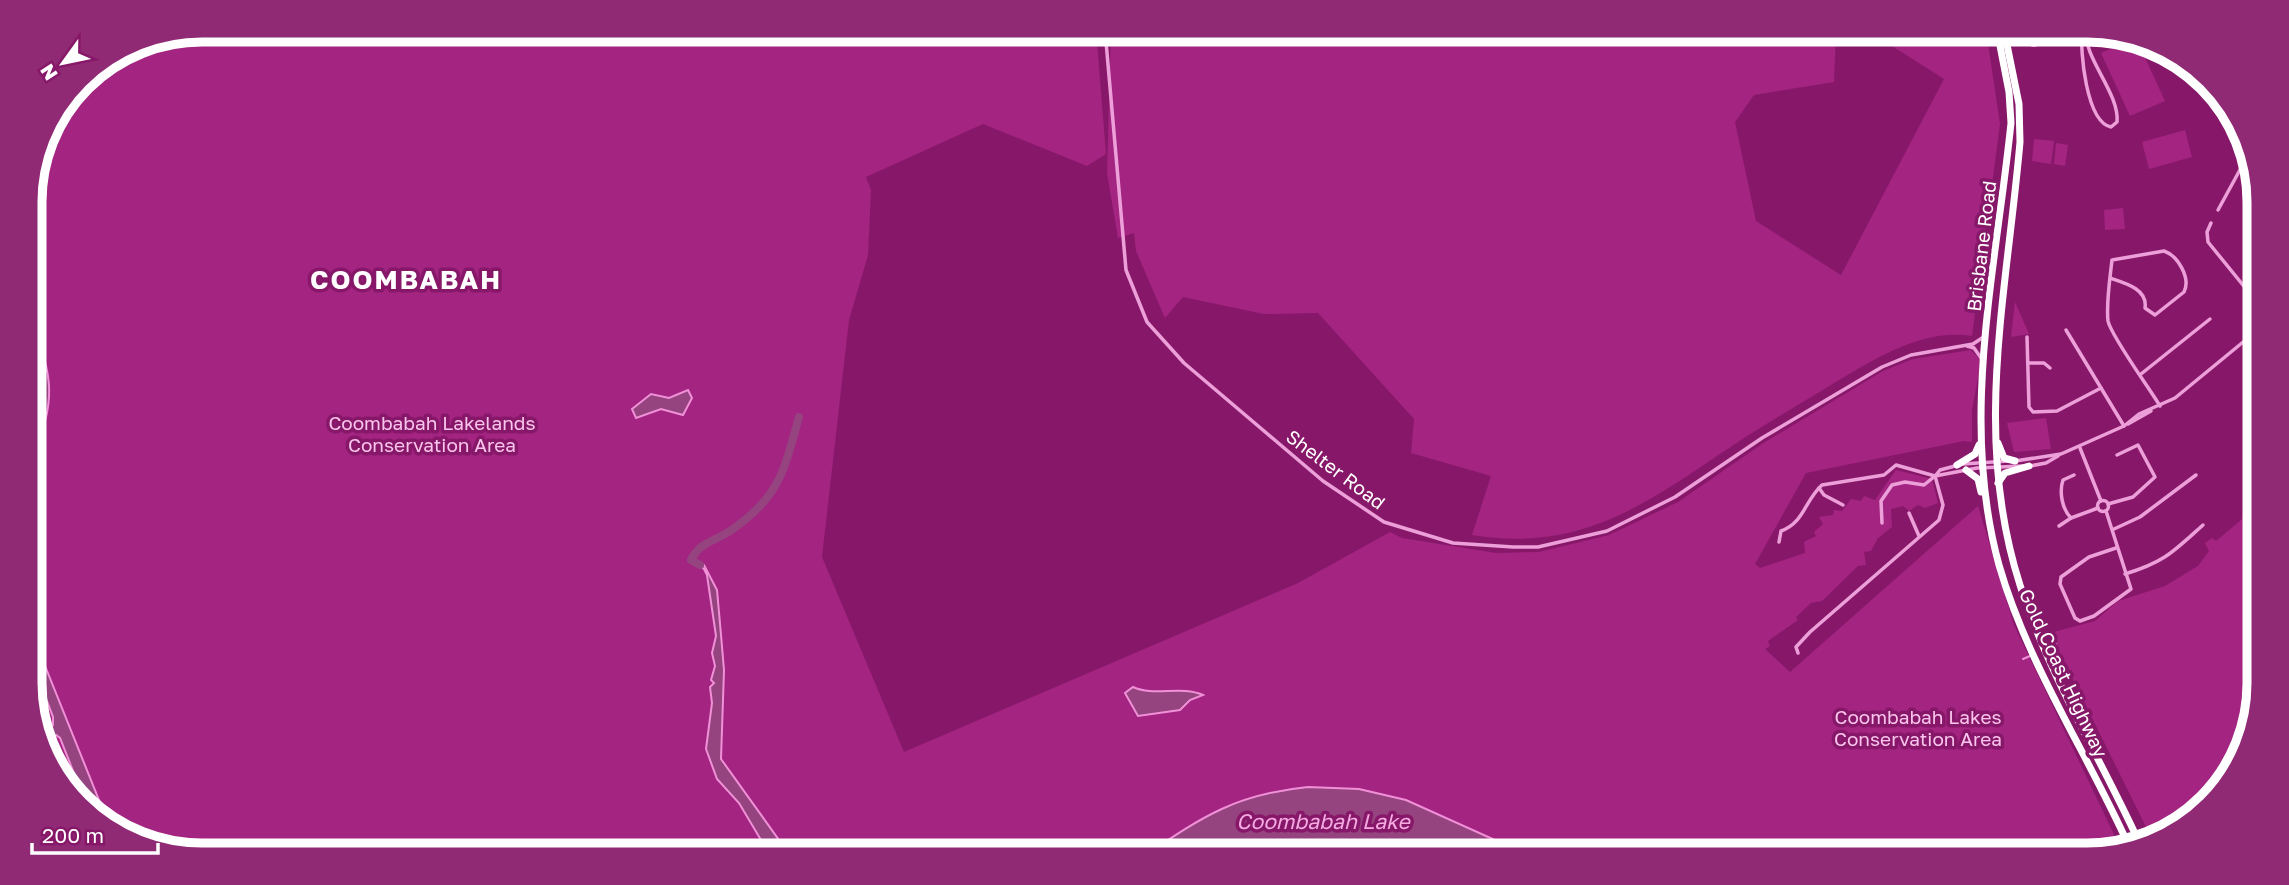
<svg xmlns="http://www.w3.org/2000/svg" width="2289" height="885" font-family="'Golos Text',sans-serif">
<style>
.green{fill:#a32481}
.water{fill:#964480;stroke:#f091d8;stroke-width:2}
.lines{fill:none;stroke-linecap:round;stroke-linejoin:round}
.stream{stroke:#f091d8;stroke-width:2}
.river{stroke:#964480;stroke-width:8}
.street{stroke:#ed9fd9;stroke-width:3.5}
.highway{stroke:#fff;stroke-width:7}
.labels{text-anchor:middle;dominant-baseline:central;stroke-width:7;stroke-linejoin:round;paint-order:stroke}
.street-label{font-size:19px;fill:#fff;stroke:#871869}
.park-label{font-size:19px;fill:#fac5ec;stroke:#871869}
.water-label{font-size:21px;font-style:italic;fill:#f5abe2;stroke:#871869}
.district-label{font-size:26px;font-weight:bold;letter-spacing:2px;fill:#fff;stroke:#871869}
.rim{fill:none;stroke:#fff;stroke-width:9}
</style>
<rect width="100%" height="100%" fill="#871869"/>
<g class="green">
<path d="M202,30h894l10,124 -19,12 -104,-42 -117,53 5,13 -3,65 -19,65 -27,237 82,195 394,-169 92,-51 12,6 94,15 43,-1 70,-17 69,-33 87,-60 118,-71 30,-12 58,-9 10,11 -9,49v32l-8,-1 -158,32 -51,91 5,4 45,-15 -1,-11 12,-6 -2,-4 9,-8 -4,-7 14,-2 1,-5 8,1 9,-12 10,2 3,-5 11,4 21,-30 36,9 6,24 -13,5 -7,-3 -9,6 -6,-5 -12,3 1,18 -14,11 -7,13 -7,1 2,13 -8,1 -36,35 -11,2 -15,14 2,3 -30,21 2,5 -5,3 25,23 188,-166 36,119 106,222 -22,8h-598l-5,-16 -33,-12 -269,-1 -47,29h-944l-56,-9 -66,-45 -47,-117 -3,-493 17,-65 41,-53 49,-30z"/>
<path d="M1111,30h725l-2,52 -80,13 -19,27 21,99 85,54 103,-196 -66,-42 8,-7h100l14,94 -28,212c-48,-8 -94,21 -133,44 -32,20 -64,38 -95,58 -90,59 -156,116 -272,97l19,-59 -80,-23 3,-34 -96,-106 -54,1 -81,-17 -18,21 -29,-67 -2,-18 -16,5 -11,-65z"/>
<path d="M2136,38l29,63 -35,15 -29,-63z"/>
<path d="M2185,130l7,27 -43,12 -7,-27z"/>
<path d="M2034,139l20,2 -3,23 -19,-3z"/>
<path d="M2056,143l12,2 -3,21 -11,-2z"/>
<path d="M2123,208l2,21 -20,1 -1,-20z"/>
<path d="M2015,302l14,32 -18,3z"/>
<path d="M2046,418l5,31 -37,3 -7,-29z"/>
<path d="M2253,510l-3,229 -59,81 -41,15 -100,-202 45,-12 23,-20 47,-15 33,-20 11,-15 -4,-8 7,-5 4,3z"/>
</g>
<g class="water">
<circle cx="2034" cy="38" r="8"/>
<path d="M31,320c22,54 26,83 1,137z"/>
<path d="M688,390l4,8 -9,17 -22,-6 -25,9 -4,-9 19,-15 18,4z"/>
<path d="M691,560l13,5 13,25 4,45 3,35 -3,89 58,81 18,15h-22l-14,-15 -22,-37 -22,-24 -11,-30 6,-46 -2,-16 4,-4 -3,-3 4,-14 -3,-13 4,-17 -9,-61 -3,-6z"/>
<path d="M33,636l74,184 -20,-14 -27,-68 -4,-3 -4,2 -3,-7 4,-5v-8l-20,-53z"/>
<path d="M1133,687c21,10 48,-2 70,8l-13,5 -10,10 -42,6 -13,-23z"/>
<path d="M1308,787l51,2 47,11 89,40 5,15h-354c57,-39 91,-61 162,-68z"/>
</g>
<g class="lines">
<g class="stream">
<path d="M2047,647l9,-3"/>
<path d="M2023,659l7,-3"/>
</g>
<path class="river" d="M700,565l-9,-5c9,-19 26,-19 42,-31 48,-34 51,-59 66,-112"/>
<g class="street">
<path d="M1105,30l21,240 21,52 37,41 139,118 61,41 69,21 60,4h25l69,-16 68,-34 87,-59 120,-71 29,-12 62,-11 9,-6"/>
<path d="M2082,30c-2,21 4,92 29,97l6,-5c3,-29 -36,-67 -30,-92"/>
<path d="M2198,77l24,24"/>
<path d="M2218,210l29,-53"/>
<path d="M2110,278c15,5 38,11 35,30l10,7 29,-23c7,-14 -6,-36 -20,-41l-52,9c-2,18 -6,43 -4,61 3,15 42,68 52,85"/>
<path d="M2066,330l58,96"/>
<path d="M2027,337l2,70 4,5 24,-1 44,-23"/>
<path d="M1967,346l7,2 7,10"/>
<path d="M2028,363h16l6,5"/>
<path d="M2141,374l69,-55"/>
<path d="M2128,424l23,-13"/>
<path d="M2080,448l21,53"/>
<path d="M2015,461l46,-7 63,-28 15,-12 36,-16 73,-60 3,-6 -4,-42 -39,-48 -1,-10 4,-9"/>
<path d="M1963,464l45,-3"/>
<path d="M2030,466l16,-3 12,-7"/>
<path d="M1936,475l4,-5 15,-4"/>
<path d="M2074,475l-11,5c-4,12 -1,29 8,38l27,-10"/>
<path d="M1819,488l5,7 19,10"/>
<circle cx="2103" cy="506" r="5.5"/>
<path d="M2108,504l25,-7 22,-20 -17,-32 -21,10"/>
<path d="M2106,511l25,78 -37,27 -14,5 -5,-3 -15,-34 1,-7 28,-20 27,-9"/>
<path d="M1909,513l10,23"/>
<path d="M2059,526l12,-8"/>
<path d="M2114,529l26,-12 56,-42"/>
<path d="M1779,542l2,-11c23,-8 24,-31 41,-46l62,-10 12,-10 39,11 42,-8 45,-2"/>
<path d="M2125,574c40,-12 49,-23 78,-49"/>
<path d="M1798,653l-2,-6 14,-15 129,-112 4,-15 -8,-29 -11,9 -19,-3 -13,3 -11,16 1,22"/>
<path d="M33,691l20,55 1,12"/>
</g>
<g class="highway">
<path d="M1997,30l12,62 2,31c-15,146 -52,297 -12,442 28,98 87,186 129,279"/>
<path d="M2004,30l15,74 1,38c-13,151 -48,294 0,443 28,89 79,170 118,255"/>
<path d="M1998,443l6,15 11,3"/>
<path d="M1957,465l18,-11 4,-9"/>
<path d="M1966,470l12,9 3,13"/>
<path d="M1998,483l7,-10 24,-7"/>
</g>
</g>
<g class="labels">
<g class="street-label">
<text transform="translate(1981 246) rotate(-83)">Brisbane Road</text>
<text transform="translate(1336 469) rotate(37)">Shelter Road</text>
<text transform="translate(2064 673) rotate(65)">Gold Coast Highway</text>
</g>
<g class="park-label">
<text x="432" y="422">Coombabah Lakelands<tspan x="432" dy="22">Conservation Area</tspan></text>
<text x="1918" y="716">Coombabah Lakes<tspan x="1918" dy="22">Conservation Area</tspan></text>
</g>
<g class="water-label">
<text x="1323" y="821">Coombabah Lake</text>
</g>
<g class="district-label">
<text x="406" y="279">COOMBABAH</text>
</g>
</g>
<path d="M0 0H2289V885H0ZM202 42H2087A160 160 0 0 1 2247 202V683A160 160 0 0 1 2087 843H202A160 160 0 0 1 42 683V202A160 160 0 0 1 202 42Z" fill="#912a75" fill-rule="evenodd"/>
<path class="rim" d="M202 42H2087A160 160 0 0 1 2247 202V683A160 160 0 0 1 2087 843H202A160 160 0 0 1 42 683V202A160 160 0 0 1 202 42Z"/>
<g transform="translate(63 63) rotate(237)" stroke="#871869" stroke-width="5" paint-order="stroke">
<path d="M0-5L12 26L0 18L-12 26Z" fill="#ffffff"/>
<text y="-10" font-size="19" font-weight="bold" text-anchor="middle" fill="#ffffff">N</text>
</g>
<path d="M32 843v10h126v-10" fill="none" stroke="#ffffff" stroke-width="3.5"/>
<text x="42" y="843" font-size="21" fill="#ffffff" stroke="#871869" stroke-width="5" paint-order="stroke">200 m</text>
</svg>
